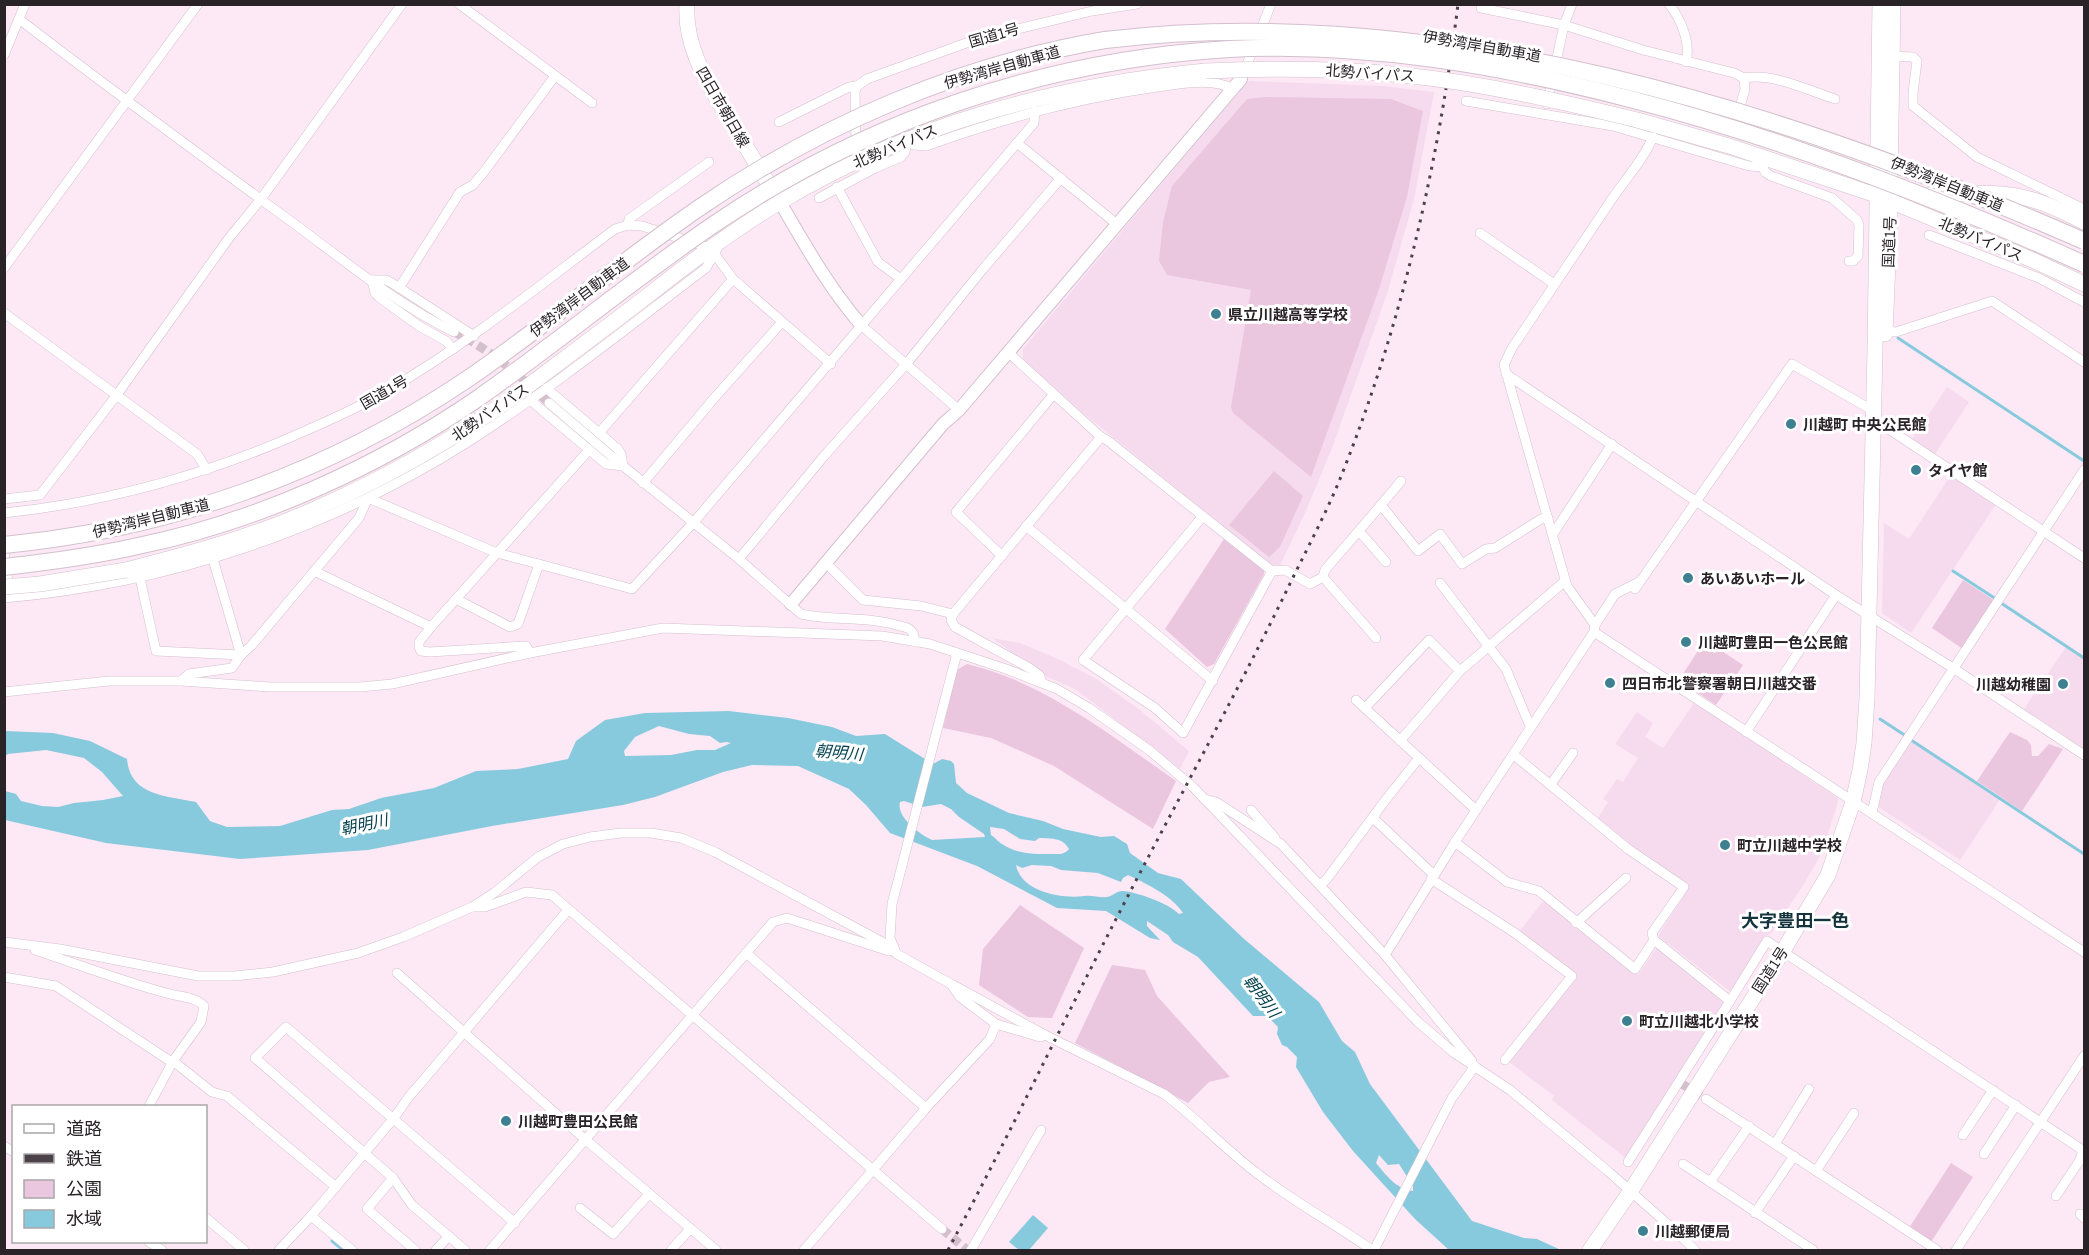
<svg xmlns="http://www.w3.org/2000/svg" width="2089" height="1255" font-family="'Archivo Narrow','Noto Sans JP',sans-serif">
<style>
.built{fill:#f6dbee}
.green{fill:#eac6df}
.water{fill:#88cadd;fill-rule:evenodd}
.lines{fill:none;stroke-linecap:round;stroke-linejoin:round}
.stream{stroke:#88cadd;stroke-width:3}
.minor-tunnel{stroke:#d3c0cd;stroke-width:9;stroke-dasharray:9 4.5;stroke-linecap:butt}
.minor-casing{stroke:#d3c0cd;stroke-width:10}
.tertiary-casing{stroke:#d3c0cd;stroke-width:14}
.primary-casing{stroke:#d3c0cd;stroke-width:16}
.trunk-casing{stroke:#d3c0cd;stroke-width:16}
.minor{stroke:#fff;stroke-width:9}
.tertiary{stroke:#fff;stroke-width:12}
.primary{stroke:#fff;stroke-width:15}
.trunk{stroke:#fff;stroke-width:15}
.rail{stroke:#4b4249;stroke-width:3;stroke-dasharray:3 6;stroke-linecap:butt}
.trunk-bridge-casing{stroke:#d3c0cd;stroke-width:16;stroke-linecap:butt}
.motorway-bridge-casing{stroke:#d3c0cd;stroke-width:18;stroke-linecap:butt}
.trunk-bridge{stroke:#fff;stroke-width:15}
.motorway-bridge{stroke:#fff;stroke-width:16}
.poi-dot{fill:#3e8091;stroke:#fff;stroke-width:2}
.labels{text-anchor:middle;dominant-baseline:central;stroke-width:6;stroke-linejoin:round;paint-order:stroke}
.street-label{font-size:15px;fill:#292227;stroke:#fff}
.poi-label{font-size:15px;font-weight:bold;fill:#292227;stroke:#fff;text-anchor:start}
.water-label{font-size:16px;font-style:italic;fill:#054250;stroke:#fff}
.quarter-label{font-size:18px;font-weight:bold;fill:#15343d;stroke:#fff}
</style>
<rect width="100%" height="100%" fill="#fde8f6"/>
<g class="built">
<path d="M1251,81l132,5 51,6 -20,107 -27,95 -55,154 -27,65 -25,52h-9l-188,-152 -60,-54v-10l224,-267z"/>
<path d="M1947,387l22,15 -34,52 -23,-15z"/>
<path d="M1951,475l45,29 -85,129 -29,-20 2,-90 25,16z"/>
<path d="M992,638l28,5 36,15 42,22 42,30 49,41 -9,18 -105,-80 -30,-13z"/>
<path d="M2066,647l18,12v90l-60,-40z"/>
<path d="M1694,703l144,95 -1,8 -16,48 -17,30 -32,48 -7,5 -34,55 -73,-56 31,-49 -47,-33 -44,-36 10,-16 -5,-3 14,-20 6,3 15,-24 -23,-14 22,-32 16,11 -8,14 18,11z"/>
<path d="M1910,741l90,58 -40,61 -83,-54 5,-24z"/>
<path d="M1544,900l94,75 19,-28 68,54 -98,158 -75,-59 2,-4 -46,-35 68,-85 -57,-44z"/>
</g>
<g class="green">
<path d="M1267,97l124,2 32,12 -16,86 -28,92 -68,188 -78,-64 -2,-6 20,-117 -84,-15 -8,-14 4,-39 9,-36 75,-87z"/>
<path d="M1274,471l29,25 -23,51 -11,10 -40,-32z"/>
<path d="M1224,539l40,31v4l-50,90 -7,3 -42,-38z"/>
<path d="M1963,580l32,21 -32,48 -31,-21z"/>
<path d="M1705,640l38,25 -27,40 -37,-25z"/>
<path d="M967,664c77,18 146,73 209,117l-23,48 -99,-63 -63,-28 -48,-10 14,-58z"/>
<path d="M2010,732l17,8 4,5 1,11h6l11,-12 14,5 -41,62 -45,-30z"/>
<path d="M1020,905l64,43 -32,70 -24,-1 -49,-32 4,-36z"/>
<path d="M1112,965l33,5 12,26 73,81 -21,5 -21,21 -113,-60z"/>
<path d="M1951,1163l22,14 -42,65 -22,-14z"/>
</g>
<g class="water">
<path d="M729,711l59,7 44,9 24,9 29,-2 48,30 9,-5 9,2 3,3 2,19 11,10 42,20 34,8 20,8 38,8 13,-1 13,8 3,9 28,20 23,6 62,59 76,64 23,39 13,11 15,32 102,137 52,17 13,1 24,11h-112l-34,-31 -62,-68 -30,-39 -27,-45 1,-10 -10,-10 -5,-2 -5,-11 1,-7 -11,-11h-14l-55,-59 -25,-15 -5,-7 -21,-14v5l13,14 -10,-2 -44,-27 -49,-3 -80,-42 -87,-33 -24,-28 -17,-16 -51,-23 -46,-1 -29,7 -68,25 -32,8 -131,21 -124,24 -128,9 -134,-16 -101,-23v-29l11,3 5,7 21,5 16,1 16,-4 29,-3 20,-4 -21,-24 -18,-14 -38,-8 -38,4 -3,2v-25l48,2 37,8 37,18c3,37 40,37 69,43l14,19 17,6 53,-1 52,-16 17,-1 32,-11 53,-10 42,-17 42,-2 50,-10 8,-18 29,-21 40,-7zM659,726l30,8 21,2 10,7 6,-1 5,1 -16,7h-18l-26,5 -46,1 -1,-5 11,-14zM904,801l18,6 19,-3 10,5 8,8 25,17 1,3 -53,3c-13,-6 -36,-23 -32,-38zM990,827l14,2 16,10 15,2 4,-3c13,1 23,-1 30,11 -5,6 -10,5 -17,5 -17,0 -36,0 -50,-10 -5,-3 -6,-6 -11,-9zM1016,865l6,3 10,-3 19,1 10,4 37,3 23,9 2,-4 5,-3c19,9 43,20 55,38l-4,1c-11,-11 -40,-21 -55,-23 -7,-1 -11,5 -17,6 -7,1 -15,-2 -23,-1 -22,3 -63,-4 -68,-31zM1379,1155l9,10 11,-1 14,22v5c-17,-2 -27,-16 -37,-28z"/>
<path d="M1033,1215l15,13 -19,22h-10l-10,-8z"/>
</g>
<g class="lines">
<g class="stream">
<path d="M1898,338l186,123"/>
<path d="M1953,571l43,28"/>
<path d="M2001,603l83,55"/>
<path d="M1880,719l26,17"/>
<path d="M1911,740l173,114"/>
<path d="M332,1241l11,9"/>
</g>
<g class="minor-tunnel">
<path d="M454,332c37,18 65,43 95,71"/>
<path d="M1682,1084l24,15"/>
<path d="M942,1229l24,20"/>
</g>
<g class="minor-casing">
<g id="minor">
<path d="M459,4l133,99"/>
<path d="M1669,4c12,15 22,39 17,58"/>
<path d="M1481,8l83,17 79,25 91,23 10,5c30,-5 63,12 91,21"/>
<path d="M19,19c88,68 177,133 266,198 55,40 108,85 169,115"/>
<path d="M4,55l21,-51"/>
<path d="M1892,56l21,1 4,4 -4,32v13l64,51 107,52"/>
<path d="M1244,72l27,-68"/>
<path d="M1466,101l147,25 136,40 14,1 6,-9"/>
<path d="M1547,104l17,-79 8,-21"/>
<path d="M1738,114l7,-25 -1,-11"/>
<path d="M779,122l70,-35 8,-1"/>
<path d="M1017,143l101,82"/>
<path d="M856,147l-1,-55 2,-6 10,-7 113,-41 112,-27 45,-7"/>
<path d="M1763,167l2,5 6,4 61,22 25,22 2,5 -1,31 -5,5h-4"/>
<path d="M837,187l41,75 23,17"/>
<path d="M819,198l56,-30 26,-11 4,-5 2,-12 7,5 12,1c75,-27 152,-48 231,-59 24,-3 55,-10 76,2"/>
<path d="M628,225l1,-6 80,-57"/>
<path d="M1480,233l74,51"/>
<path d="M1929,235l110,43 45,24"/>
<path d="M4,268l194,-264"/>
<path d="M372,280h14l6,3 82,53"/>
<path d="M372,280l3,13 5,5 39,28 27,15 7,8"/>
<path d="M399,288l61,-96 13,-7 10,-12 72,-97"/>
<path d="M4,313l193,141 10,16"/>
<path d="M862,326l97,84"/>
<path d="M1885,331l11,1 96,-31 92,61"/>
<path d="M1008,352l93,85 6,3 165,131 -89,162 -28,-25 -72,-48 120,-144"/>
<path d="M1506,374l330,221 117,73 131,87"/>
<path d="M546,388l72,61 3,5 2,12"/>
<path d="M530,400l76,64 17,2"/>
<path d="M549,403l74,63 116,93 62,55c31,7 64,2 95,11 4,1 10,2 13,4 5,3 5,7 6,13"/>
<path d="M1878,422l206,136"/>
<path d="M599,433l134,-154"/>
<path d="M643,483l73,-87 66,-74"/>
<path d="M368,498l129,55 135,36 61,-66 341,-400 1,-12"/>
<path d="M4,499l36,-4 76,-99 113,-158 32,-39 141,-195"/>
<path d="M1381,505l20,-24"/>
<path d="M4,513c105,-11 205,-39 301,-82 29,-13 58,-25 85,-42 79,-46 151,-105 225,-160l13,-4 14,1 68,22 23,31 98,85"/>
<path d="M1026,526l187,155"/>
<path d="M1359,531l27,31"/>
<path d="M1553,534l59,-90"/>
<path d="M4,551l5,39"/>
<path d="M1002,556l-46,-44 97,-117"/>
<path d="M213,559l28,96"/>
<path d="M739,559l85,-103 83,-93 76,-94 78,-91"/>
<path d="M826,563l37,37 58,6 32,8"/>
<path d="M314,571l117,56 158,-177"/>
<path d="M1272,571l13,-1 25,14 13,-7"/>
<path d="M140,578l16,73 85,4"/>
<path d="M1440,583l66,86 24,57"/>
<path d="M1635,589l157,-225 80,46"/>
<path d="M4,598c164,-14 325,-68 464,-156 83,-53 160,-115 238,-174l11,-19"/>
<path d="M456,599l54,28 8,-3 21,-60"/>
<path d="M1595,625l20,-31 24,-12"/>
<path d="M431,627l-12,15v5l2,4 9,1 96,-6 4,7"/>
<path d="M1594,632l490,320"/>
<path d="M1376,638l-53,-61 2,-7 56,-65 37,46 22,-17 22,30 24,-15 9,-1 46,-29 7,-1"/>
<path d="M181,681l8,-7 43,-6 9,-13 10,-9 108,-128 9,-20"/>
<path d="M1041,682l-1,-6 -9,-7 -76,-42 -4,-7 2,-6 148,-177"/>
<path d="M4,692l105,-11h72l89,6h90l32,-3 138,-31 133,-25 219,8 48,8 76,25 51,20 32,19 60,42 44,37 225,235 35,30 57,38 99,82 64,57 22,21"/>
<path d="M1356,700l120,110"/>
<path d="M1365,708l64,-68 31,31"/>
<path d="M1746,732l90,-137"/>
<path d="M1400,741l60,-70 105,-90"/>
<path d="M1551,784l22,-31"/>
<path d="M1204,799l12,3 65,42 104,111 87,106"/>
<path d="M1251,810l24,28"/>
<path d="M1872,813l7,-31 205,-312"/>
<path d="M1373,818l61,57"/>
<path d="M1455,842l52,40 32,9 96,78 19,-29 -2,-7 32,-46 -56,-38 -114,-94"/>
<path d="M1431,879l84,54 57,43 -67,84"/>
<path d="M1320,885l6,-5 61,-82 32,-40"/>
<path d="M474,907h11l41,-15 26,3 390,334"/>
<path d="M1576,923l50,-45"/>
<path d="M1654,940l76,61 37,-60 317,210"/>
<path d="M4,942l56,7 138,27h36l39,-4 85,-19 45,-16 69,-30 22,-14 44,-36 25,-13 27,-7 31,-4h30l30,5 34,14 167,90 15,12 54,30 9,13 36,27 44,13 5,-2 119,59c33,24 60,55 94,80 36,28 77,50 114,76"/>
<path d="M35,950c45,15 89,32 135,44 11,3 26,3 34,12l-3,16 -28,39 -24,45"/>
<path d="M895,950l-5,-12 2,-34 65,-251"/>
<path d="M746,953l180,155"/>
<path d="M1385,955l70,-113 139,-210 1,-7 -28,-39 -63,-221 8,-17 102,-152c13,-19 30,-37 39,-59"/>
<path d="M397,973l190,168 129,109"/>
<path d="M4,977l52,9 114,75h3l39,31 15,4 109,91"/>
<path d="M953,985l92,50"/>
<path d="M1706,1099l231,151"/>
<path d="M1963,1135l30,-45"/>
<path d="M1775,1144l34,-55"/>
<path d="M4,1146l10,6"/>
<path d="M1984,1154l32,-49"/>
<path d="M1628,1162l102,-161"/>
<path d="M1683,1164l130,86"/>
<path d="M1816,1171l38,-58"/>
<path d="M393,1178l-26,31 48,41"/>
<path d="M1710,1182l39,-56"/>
<path d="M2056,1196l24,-36 3,-10"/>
<path d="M580,1208l33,26 36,-40"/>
<path d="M1755,1213l39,-57"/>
<path d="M2080,1214l4,4"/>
<path d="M311,1216l41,34"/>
<path d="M206,1218l38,32"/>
<path d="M149,1242l13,8"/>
<path d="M279,1250l32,-34 83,-98 14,-20 160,-188"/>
<path d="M436,1250l13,-14"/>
<path d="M465,1250l-53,-45 -19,-27 -138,-120 31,-31 229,196"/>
<path d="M490,1250l283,-328 14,-4 102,33"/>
<path d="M671,1250l19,-21"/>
<path d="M804,1250l122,-142 64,-69 6,-15"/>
<path d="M971,1250l70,-120"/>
<path d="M1374,1250l78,-152 23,-32"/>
<path d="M1956,1250l128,-194"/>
</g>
</g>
<g class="tertiary-casing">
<g id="tertiary">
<path d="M780,202c25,43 49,86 82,124"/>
<path d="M791,604l152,-180 16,-14 282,-331"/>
</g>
</g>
<g class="primary-casing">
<path id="primary" d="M687,4c-3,44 22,81 43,117 16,25 31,51 47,76"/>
</g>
<g class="trunk-casing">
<g id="trunk">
<path d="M1637,120l92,26 147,49 159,66 49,23"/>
<path d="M1921,195c36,0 77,-6 112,5 18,5 35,14 51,22"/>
<path d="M1885,334l4,-96 4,-234"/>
<path d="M126,570c65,-17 130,-34 191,-62 69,-30 133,-67 195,-110 45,-34 90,-67 134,-101 43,-34 87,-67 134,-95 128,-77 277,-117 426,-131"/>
<path d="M1590,1250l40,-58 153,-241 45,-76 25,-73 7,-32 4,-27 3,-45 8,-349 5,-345"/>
</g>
</g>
<use href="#minor" class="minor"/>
<use href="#tertiary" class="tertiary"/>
<use href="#primary" class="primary"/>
<use href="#trunk" class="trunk"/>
<path class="rail" d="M948,1250c63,-118 120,-239 182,-358 51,-98 105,-196 154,-296 18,-38 40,-78 56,-117 61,-152 98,-312 118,-475"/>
<g class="trunk-bridge-casing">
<g id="trunk-bridge">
<path d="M1206,71c65,-3 131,-3 197,4 79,8 156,26 234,45"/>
<path d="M4,587l36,-3 86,-14"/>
</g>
</g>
<g class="motorway-bridge-casing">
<g id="motorway-bridge">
<path d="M4,545c166,-16 324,-72 462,-165 81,-55 155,-119 236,-174 120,-82 260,-142 403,-166 330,-40 681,70 979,201"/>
<path d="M4,567c45,-5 90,-11 134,-21 118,-24 240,-79 339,-147 80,-56 155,-119 236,-174 152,-104 331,-165 516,-176 135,-7 270,16 401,50 156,40 307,99 454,165"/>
</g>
</g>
<use href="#trunk-bridge" class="trunk-bridge"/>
<use href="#motorway-bridge" class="motorway-bridge"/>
</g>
<g class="poi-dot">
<circle cx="1216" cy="314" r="6"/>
<circle cx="1791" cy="424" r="6"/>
<circle cx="1916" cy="470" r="6"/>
<circle cx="1688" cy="578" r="6"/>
<circle cx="1686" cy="642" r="6"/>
<circle cx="1610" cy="683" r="6"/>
<circle cx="2063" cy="684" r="6"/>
<circle cx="1725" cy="845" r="6"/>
<circle cx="1627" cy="1021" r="6"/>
<circle cx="506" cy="1121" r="6"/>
<circle cx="1643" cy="1231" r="6"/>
</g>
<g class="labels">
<g class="street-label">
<text transform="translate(994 35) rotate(-16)">国道1号</text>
<text transform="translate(1482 46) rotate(10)">伊勢湾岸自動車道</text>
<text transform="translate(1002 67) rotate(-16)">伊勢湾岸自動車道</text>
<text transform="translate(1370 73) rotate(4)">北勢バイパス</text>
<text transform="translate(723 107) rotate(60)">四日市朝日線</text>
<text transform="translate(895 146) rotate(-23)">北勢バイパス</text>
<text transform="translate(1947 184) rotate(22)">伊勢湾岸自動車道</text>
<text transform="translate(1981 239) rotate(23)">北勢バイパス</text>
<text transform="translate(1889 242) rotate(-88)">国道1号</text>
<text transform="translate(579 297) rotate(-37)">伊勢湾岸自動車道</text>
<text transform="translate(384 392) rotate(-30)">国道1号</text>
<text transform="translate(490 412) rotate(-34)">北勢バイパス</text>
<text transform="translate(151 518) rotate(-14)">伊勢湾岸自動車道</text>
<text transform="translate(1770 970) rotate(-57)">国道1号</text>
</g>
<g class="poi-label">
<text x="1228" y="314">県立川越高等学校</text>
<text x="1803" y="424">川越町 中央公民館</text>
<text x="1928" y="470">タイヤ館</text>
<text x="1700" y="578">あいあいホール</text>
<text x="1698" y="642">川越町豊田一色公民館</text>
<text x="1622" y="683">四日市北警察署朝日川越交番</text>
<text x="2051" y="684" text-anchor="end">川越幼稚園</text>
<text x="1737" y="845">町立川越中学校</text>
<text x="1639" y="1021">町立川越北小学校</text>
<text x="518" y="1121">川越町豊田公民館</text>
<text x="1655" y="1231">川越郵便局</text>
</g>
<g class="water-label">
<text transform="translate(839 752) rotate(5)">朝明川</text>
<text transform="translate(364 824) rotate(-12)">朝明川</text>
<text transform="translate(1262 996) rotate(53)">朝明川</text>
</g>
<g class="quarter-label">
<text x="1795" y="920">大字豊田一色</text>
</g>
</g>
<rect width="2089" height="1255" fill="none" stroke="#292227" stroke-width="12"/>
<rect x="12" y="1105" width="195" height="138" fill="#ffffff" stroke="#a9a7a9" stroke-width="1.5"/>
<rect x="24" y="1124" width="30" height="9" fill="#ffffff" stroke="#a9a7a9" stroke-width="1.5"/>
<text x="66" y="1135" font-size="18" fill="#292227">道路</text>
<rect x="24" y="1154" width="30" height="9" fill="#4b4249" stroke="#a9a7a9" stroke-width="1.5"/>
<text x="66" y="1165" font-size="18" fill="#292227">鉄道</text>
<rect x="24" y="1180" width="30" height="18" fill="#eac6df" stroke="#a9a7a9" stroke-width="1.5"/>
<text x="66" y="1195" font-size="18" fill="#292227">公園</text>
<rect x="24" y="1210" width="30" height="18" fill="#88cadd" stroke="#a9a7a9" stroke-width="1.5"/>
<text x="66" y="1225" font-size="18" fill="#292227">水域</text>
</svg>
